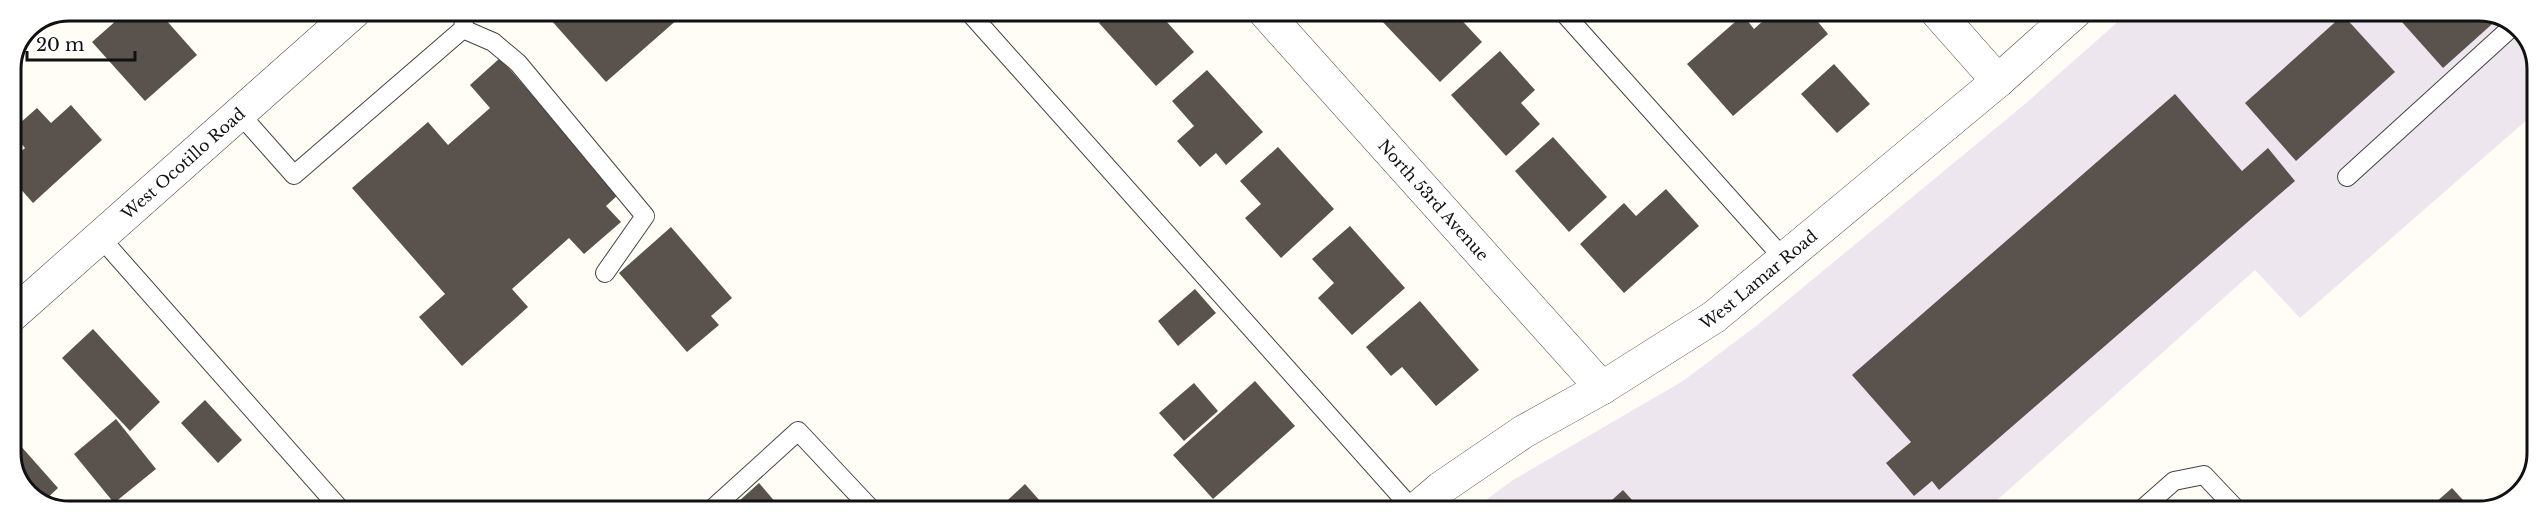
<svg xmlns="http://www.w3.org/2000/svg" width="2548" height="522" font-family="'Libre Baskerville',serif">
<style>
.industrial{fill:#eee6ef}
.building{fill:#5a524d}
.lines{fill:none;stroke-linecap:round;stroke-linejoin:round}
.service-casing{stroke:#444;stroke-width:20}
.minor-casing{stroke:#444;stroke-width:34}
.service{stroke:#fff;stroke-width:18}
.minor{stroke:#fff;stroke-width:33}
.labels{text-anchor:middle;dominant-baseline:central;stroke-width:6;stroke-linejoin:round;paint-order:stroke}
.street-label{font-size:16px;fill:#111;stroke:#fff}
.rim{fill:none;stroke:#111;stroke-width:3}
</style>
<rect width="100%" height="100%" fill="#fffdf5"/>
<path class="industrial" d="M2130,11l360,1 33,18 14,32v49l-237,207 -45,-48 -270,241h-514l42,-31 170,-99 77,-58 265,-219z"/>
<g class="building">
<path d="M127,11h31l39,44 -52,46 -53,-59z"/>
<path d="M543,11h144l-81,71z"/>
<path d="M1113,11h44l37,41 -38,34 -57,-63z"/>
<path d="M1386,11h67l29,31 -42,40 -61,-64z"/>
<path d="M1774,11h35l19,23 -95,82 -46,-52 56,-49 11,14z"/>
<path d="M2393,12h97l10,5 -57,51z"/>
<path d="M2343,15l52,57 -99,89 -51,-58z"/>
<path d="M1500,51l35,39 -14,13 19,21 -34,32 -55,-61z"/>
<path d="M500,58l119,136 -13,12 15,16 -37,32 -15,-16 -57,51 16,18 -66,59 -43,-49 26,-23 -93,-106 76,-66 20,23 42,-37 -20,-23z"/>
<path d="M1834,64l36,40 -33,29 -36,-39z"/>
<path d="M1207,70l56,62 -37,33 -10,-12 -16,14 -23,-26 17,-15 -22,-25z"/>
<path d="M2175,94l67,77 26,-23 27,33 -356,309 -7,-9 -18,15 -28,-33 25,-21 -59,-67z"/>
<path d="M71,105l31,35 -69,63 -22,-25v-18l14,-12 -14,-17 26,-23 14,15z"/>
<path d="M1553,137l54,60 -38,35 -54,-61z"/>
<path d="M1278,147l56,62 -53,49 -36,-40 16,-14 -21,-23z"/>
<path d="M1666,189l33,37 -75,67 -44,-49 44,-41 12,13z"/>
<path d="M1350,226l55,62 -53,47 -34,-37 16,-15 -22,-24z"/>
<path d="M671,227l61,71 -21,18 8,9 -32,27 -68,-79z"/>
<path d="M1195,289l21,24 -38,33 -20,-25z"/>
<path d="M1420,301l59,69 -43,36 -34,-39 -11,9 -25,-29z"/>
<path d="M93,329l67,73 -30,29 -68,-73z"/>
<path d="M1255,381l40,45 -82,73 -40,-44z"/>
<path d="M1194,383l24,28 -34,30 -25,-28z"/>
<path d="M205,400l37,40 -24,23 -37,-40z"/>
<path d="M116,419l40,50 -42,34 -40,-49z"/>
<path d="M11,435l47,53 -15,14 -18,-10 -14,-32z"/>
<path d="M759,483l24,28h-55z"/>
<path d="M1025,484l24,27h-53z"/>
<path d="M2452,488l21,23h-47z"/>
<path d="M1623,490l19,21h-42z"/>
<path d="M242,501l9,10h-20z"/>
</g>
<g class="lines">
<g class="service-casing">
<g id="service">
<path d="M968,11l446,500"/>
<path d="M1562,11l223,249"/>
<path d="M463,29l30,13 25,21 127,153 -40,57"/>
<path d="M239,113l55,62 169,-146 2,-18"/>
<path d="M2347,177l167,-152"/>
<path d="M100,237l242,274"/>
<path d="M710,511l88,-80 75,80"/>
<path d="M2140,511l34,-30 30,-6 34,36"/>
</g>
</g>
<g class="minor-casing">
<g id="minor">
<path id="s1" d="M1264,11l338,377"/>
<path d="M1936,11l62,70"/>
<path id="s2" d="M11,316l344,-305"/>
<path id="s3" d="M1414,511l27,-23 82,-56 79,-44 112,-71 284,-236 78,-70"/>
</g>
</g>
<use href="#service" class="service"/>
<use href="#minor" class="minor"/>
</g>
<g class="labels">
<g class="street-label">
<text stroke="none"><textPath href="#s2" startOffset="230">West Ocotillo Road</textPath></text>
<text stroke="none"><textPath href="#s1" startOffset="254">North 53rd Avenue</textPath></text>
<text stroke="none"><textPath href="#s3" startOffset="416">West Lamar Road</textPath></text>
</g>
</g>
<path d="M0 0H2548V522H0ZM69 21H2479A48 48 0 0 1 2527 69V453A48 48 0 0 1 2479 501H69A48 48 0 0 1 21 453V69A48 48 0 0 1 69 21Z" fill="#fff" fill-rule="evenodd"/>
<path class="rim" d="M69 21H2479A48 48 0 0 1 2527 69V453A48 48 0 0 1 2479 501H69A48 48 0 0 1 21 453V69A48 48 0 0 1 69 21Z"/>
<path d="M27 51v9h108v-9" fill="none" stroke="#111111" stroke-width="3"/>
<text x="36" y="51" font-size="18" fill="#111111" stroke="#ffffff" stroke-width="4.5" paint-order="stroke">20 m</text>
</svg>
